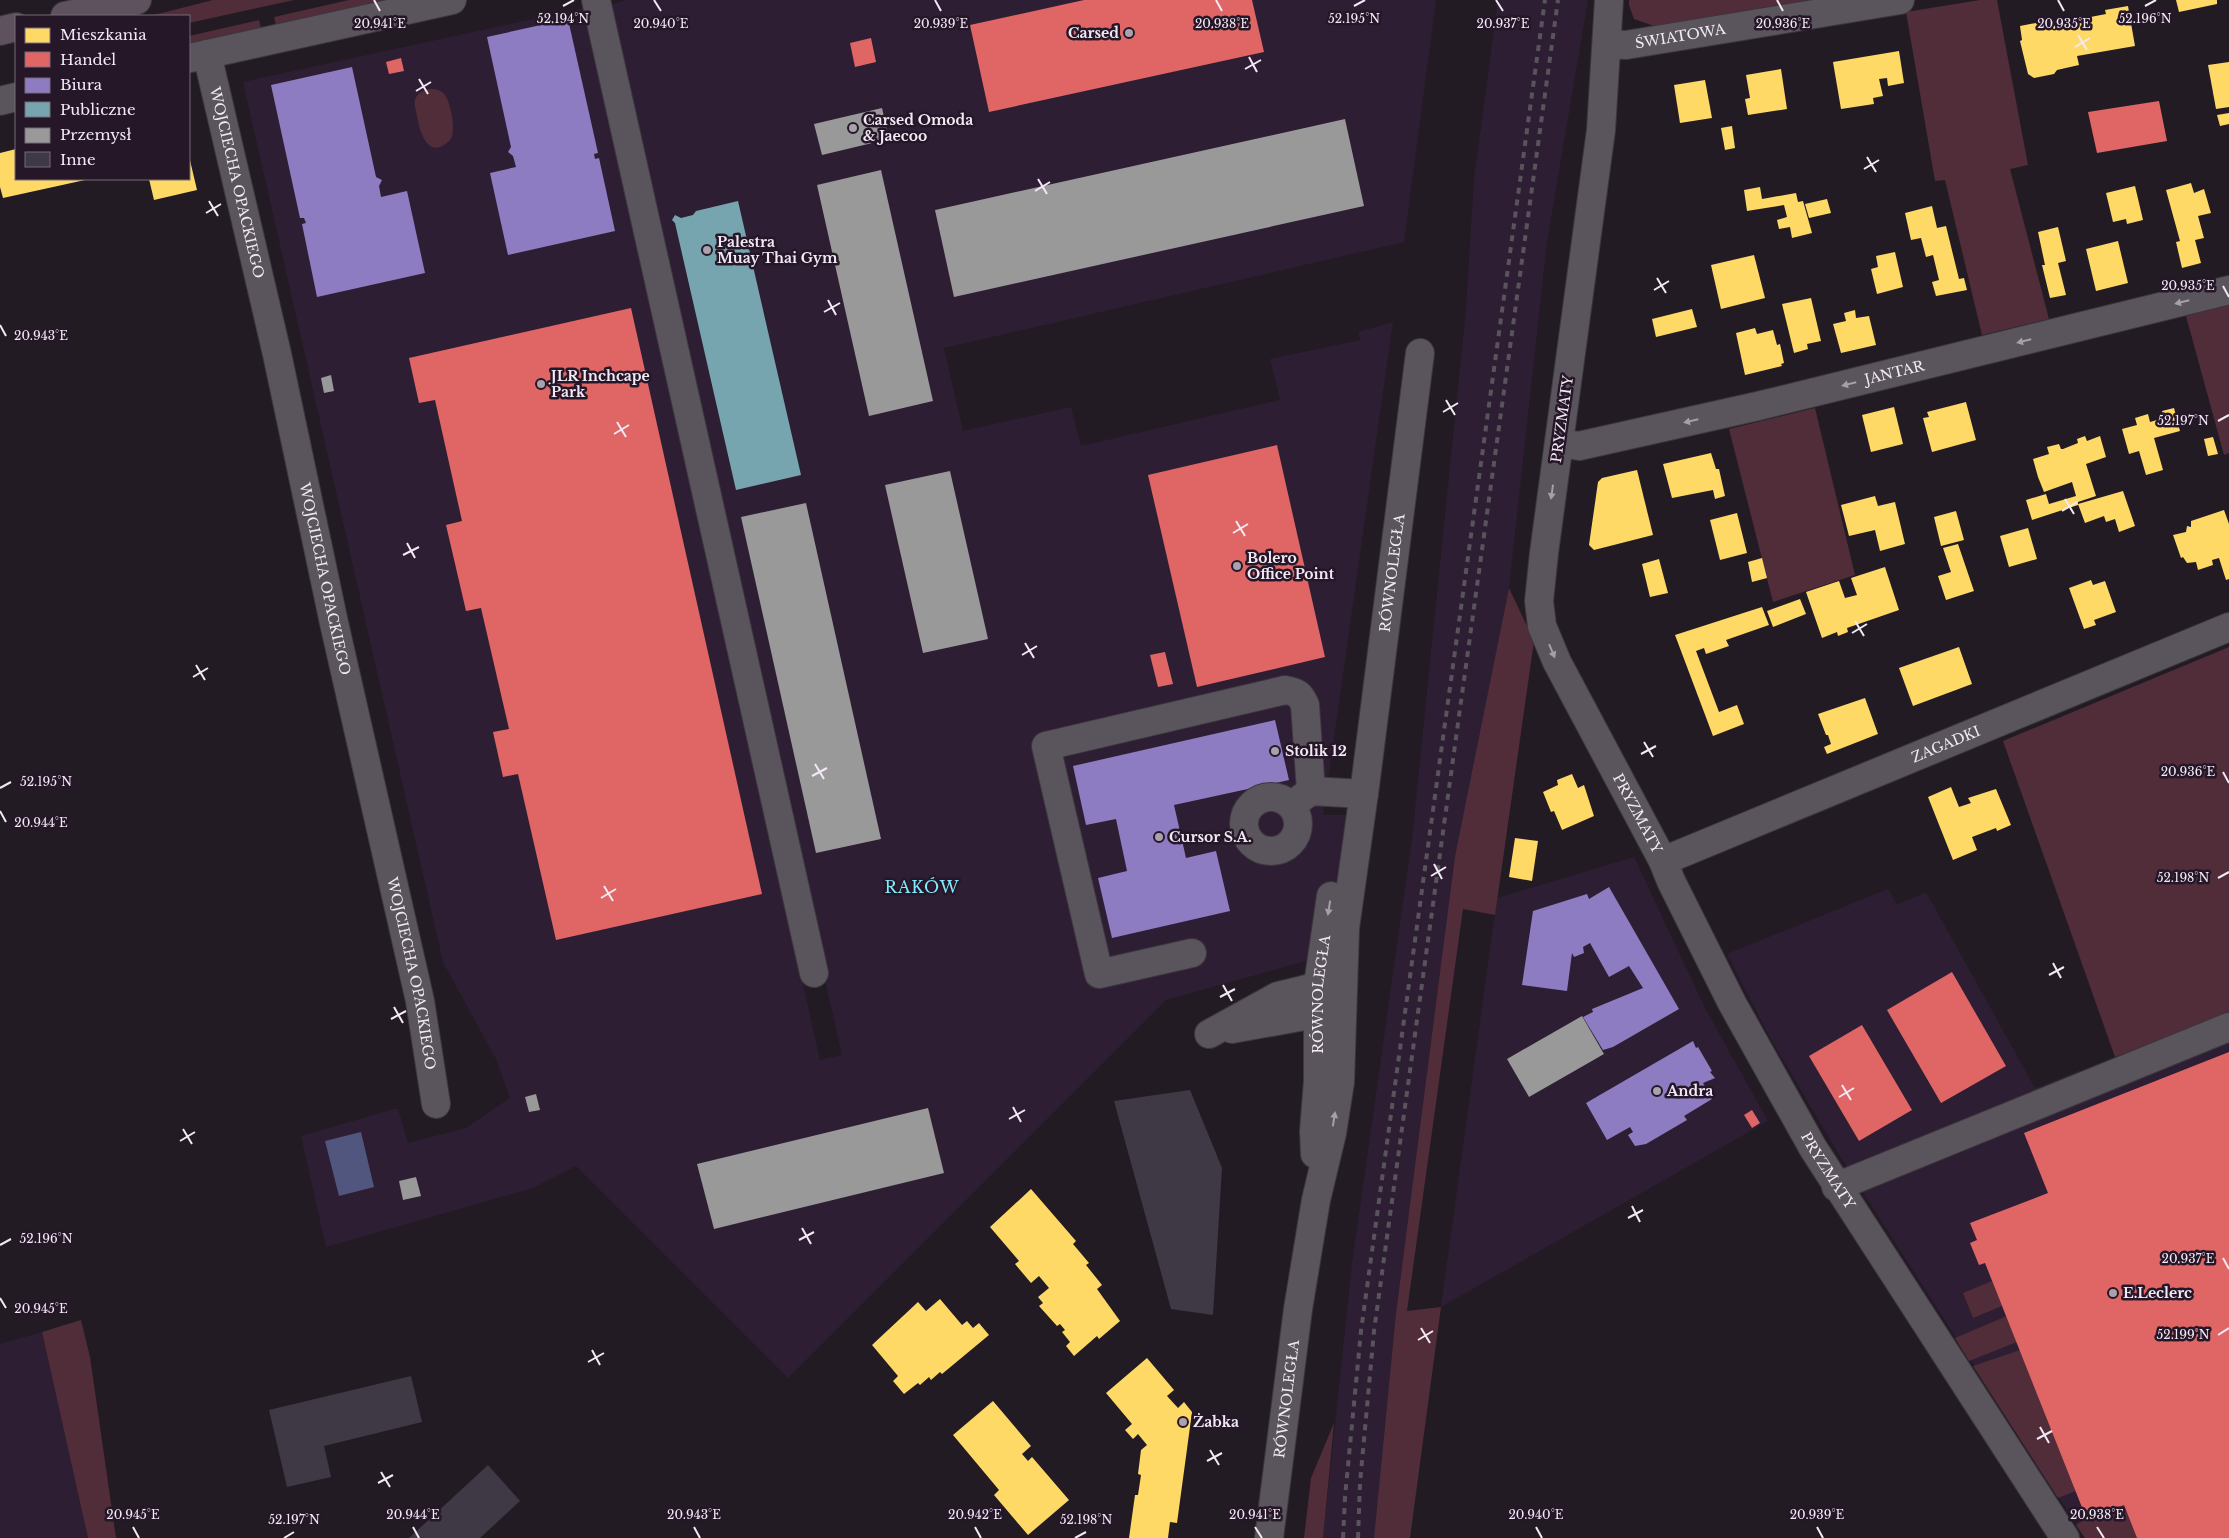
<svg xmlns="http://www.w3.org/2000/svg" width="2229" height="1538" font-family="'Libre Baskerville',serif">
<style>
.built{fill:#2e1e33}
.green{fill:#502d38}
.water{fill:#50567e}
.homes{fill:#ffd966}
.shops{fill:#e06666}
.offices{fill:#8e7cc3}
.public{fill:#76a5af}
.industry{fill:#999}
.building{fill:#3f3945}
.lines{fill:none;stroke-linecap:round;stroke-linejoin:round}
.minor-casing{stroke:#3d383f;stroke-width:30}
.major-casing{stroke:#3d383f;stroke-width:30}
.minor{stroke:#5a545c;stroke-width:28}
.major{stroke:#5f525f;stroke-width:28}
.rail{stroke:#59545b;stroke-width:4;stroke-dasharray:6 6;stroke-linecap:butt}
.oneway{fill:#a69ea8}
.ticks{fill:none;stroke:#f2e9f5;stroke-width:2}
.poi-dot{fill:#a9a1ac;stroke:#251728;stroke-width:2}
.labels{text-anchor:middle;dominant-baseline:central;stroke-width:5;stroke-linejoin:round;paint-order:stroke}
.poi-label{font-size:14px;font-weight:bold;fill:#f2e9f5;stroke:#251728;text-anchor:start}
.street-label{font-size:14px;fill:#f2e9f5;stroke:#251728}
.quarter-label{font-size:16px;letter-spacing:1px;fill:#82e9fe;stroke:#251728}
.ticks-label{font-size:12px;text-anchor:middle;fill:#f2e9f5;stroke:#251728;stroke-width:5;stroke-linejoin:round;paint-order:stroke}
</style>
<rect width="100%" height="100%" fill="#221b24"/>
<g class="built">
<path d="M627,0h809l-32,242 -460,106 19,83 108,-24 10,39 199,-46 -10,-41 91,-19 -3,-8 35,-10 -70,493h31l-23,139 -165,46 -378,378 -212,-212 -43,22 -207,59 -25,-111 93,-27h4l10,34 58,-15 44,-30 -14,-39 -53,-97 -200,-880 341,-74 236,1052 22,-5 -236,-1049z"/>
<path d="M1498,0h90l-41,242 -38,346 -54,268 -59,457 -22,225h-51l29,-274 60,-425 54,-530 8,-130z"/>
<path d="M1634,857l71,151 63,113 -327,186 56,-409z"/>
<path d="M1888,889l9,16 29,-13 109,196 194,-75v525h-144l-241,-375 -75,-127 -42,-82z"/>
<path d="M42,1332l46,206h-88v-194z"/>
</g>
<g class="green">
<path d="M213,0h81l-105,23v-7h-39z"/>
<path d="M349,0h39l-112,25 -2,-8z"/>
<path d="M1629,0h180l-155,26 -20,-7 -5,-14z"/>
<path d="M1980,0h17l31,165 -18,4 39,150 -67,16 -37,-155 -10,1 -29,-169z"/>
<path d="M259,20l2,8 -72,16v-8z"/>
<path d="M430,89c6,0 11,1 15,6 6,9 11,35 6,44 -22,23 -31,-5 -34,-23 -1,-5 -3,-11 -2,-16 2,-7 9,-10 15,-11z"/>
<path d="M2229,305v148l-5,2 -38,-139z"/>
<path d="M1815,408l40,167 -82,27 -44,-173z"/>
<path d="M1509,588l25,53 -39,274 -32,-6 -56,402 34,-4 -31,231h-36l22,-225 59,-457z"/>
<path d="M2229,647v366l-114,44 -112,-316z"/>
<path d="M1992,1281l10,25 -29,12 -10,-25z"/>
<path d="M2007,1316l10,26 -48,19 -14,-23z"/>
<path d="M81,1320l9,37 26,181h-28l-46,-206z"/>
<path d="M2020,1350l56,141 -18,7 -85,-132z"/>
<path d="M1334,1423l-11,115h-19l7,-60z"/>
<path d="M2124,1505l13,33h-52l-9,-13 11,-7 1,2z"/>
</g>
<path class="water" d="M361,1132l13,55 -35,9 -14,-55z"/>
<g class="homes">
<path d="M2176,0h41v4l-38,8z"/>
<path d="M2128,6l7,40 -58,10 2,9 -22,5 -3,4 -20,4 -6,-4 -8,-33 2,-1 -2,-14 21,-4 1,7 6,-1 1,-3 57,-11 -1,-4z"/>
<path d="M1899,51l5,32 -16,3 -1,-8 -8,1 4,17 -10,2 1,6 -33,5 -8,-47z"/>
<path d="M2229,62v45l-13,2 -8,-44z"/>
<path d="M1781,69l6,40 -39,6 -3,-16 5,-1 -4,-23z"/>
<path d="M1705,80l7,38 -32,5 -6,-38z"/>
<path d="M2229,113v11l-9,2 -3,-11z"/>
<path d="M1732,126l3,22 -10,2 -4,-22z"/>
<path d="M16,149v30l69,1 -82,18 -3,-11v-34z"/>
<path d="M189,156l8,34 -43,10 -5,-21h40z"/>
<path d="M2191,183l3,10 10,-4 7,24 -13,3 6,22 -9,2 6,23 -19,5 -6,-26 4,-1 -14,-51z"/>
<path d="M2135,186l8,34 -16,4 -1,-5 -13,3 -7,-29z"/>
<path d="M1760,187l2,12 34,-6 2,9 5,-1 9,32 -20,5 -2,-11 -11,2 -2,-9 10,-3 -3,-12 -37,6 -3,-21z"/>
<path d="M1827,199l4,14 -22,5 -4,-14z"/>
<path d="M1932,206l5,22 9,-2 13,53 5,-1 3,12 -31,6 -4,-14 7,-2 -6,-25 -7,2 -5,-19 -10,2 -6,-27z"/>
<path d="M2058,227l8,34 -8,2 8,32 -16,3 -8,-33h3l-7,-33z"/>
<path d="M2118,241l10,42 -32,8 -10,-42z"/>
<path d="M1895,252l8,35 -26,7 -6,-25 7,-2 -2,-11z"/>
<path d="M1754,255l11,43 -44,11 -10,-44z"/>
<path d="M1811,298l10,43 -14,3 1,5 -14,4 -12,-49z"/>
<path d="M1692,309l5,18 -41,10 -4,-18z"/>
<path d="M1855,310l1,8 13,-2 7,29 -35,8 -8,-29 13,-3 -2,-8z"/>
<path d="M1755,328l2,6 16,-4 4,15 3,-1 4,19 -3,1 1,2 -37,9 -9,-42z"/>
<path d="M1966,402l10,38 -44,12 -9,-34 6,-1 -2,-5z"/>
<path d="M1894,407l9,37 -32,8 -9,-37z"/>
<path d="M2174,408l6,23 -26,7 9,32 -17,5 -7,-24 -10,3 -7,-25 15,-4 -2,-7 13,-4 2,8 14,-4 -2,-7z"/>
<path d="M2085,436l2,5 13,-5 6,21 -20,7 10,32 -18,6v3l-46,15 -6,-20 20,-6 3,10 27,-8 -4,-14 -28,10 -6,-15 -5,-18 16,-5 -2,-7 12,-3 2,5h2l15,-6 -1,-4z"/>
<path d="M2213,437l5,17 -10,2 -4,-17z"/>
<path d="M1711,453l5,16h3l6,27 -10,3 -2,-9 -41,8 -9,-34z"/>
<path d="M1637,470l16,65 -59,15 -5,-5 9,-63 4,-4z"/>
<path d="M2123,491l12,35 -16,6 -4,-13 -9,3 -2,-6 -19,7 -7,-19z"/>
<path d="M1875,496l3,10 17,-4 10,42 -25,7 -5,-21 -26,6 -8,-31z"/>
<path d="M2224,510l5,14v55l-3,1 -7,-22 -7,2 1,5 -15,5 -2,-8 -9,1 -4,-6 -2,1 -8,-23 13,-3 1,-6 4,1v-6z"/>
<path d="M1956,511l8,29 -23,6 -7,-29z"/>
<path d="M1737,513l10,40 -27,7 -10,-40z"/>
<path d="M2028,528l9,31 -28,8 -9,-31z"/>
<path d="M1958,544l16,47 -28,9 -8,-24 13,-4 -8,-24z"/>
<path d="M1762,558l5,20 -15,4 -4,-20z"/>
<path d="M1659,559l9,34 -18,4 -8,-33z"/>
<path d="M1885,567l14,43 -52,18 1,4 -10,4 -1,-4 -15,6 -16,-46 33,-11 6,17 12,-3 -6,-17z"/>
<path d="M2091,580l2,5 12,-4 11,31 -22,8 2,5 -12,4 -15,-41z"/>
<path d="M1800,599l6,15 -33,13 -6,-16z"/>
<path d="M1762,607l7,18 -43,15 3,6 -23,8 -2,-6 -8,3 23,61 18,-7 7,19 -31,12 -38,-101z"/>
<path d="M1959,647l13,37 -59,22 -14,-38z"/>
<path d="M1865,698l13,36 -51,20 -3,-7 7,-3 -3,-9h-2l-8,-21z"/>
<path d="M1572,774l6,14 6,-3 10,31 -32,14 -8,-19 -3,1 -8,-20 15,-7 -1,-5z"/>
<path d="M1951,787l8,20 12,-4 -3,-5 28,-9 15,36 -14,6 -1,-3 -24,9 5,13 -24,10 -25,-63z"/>
<path d="M1515,838l23,3 -6,40 -23,-4z"/>
<path d="M1031,1189l45,52 -3,3 16,19 -3,2 16,20 -5,4 23,32 -21,18 -2,-3 -23,20 -8,-10 4,-4 -8,-10 3,-2 -5,-6 -3,2 -18,-20 4,-3 -5,-6 11,-9 -10,-12 -8,7 -16,-19 4,-3 -29,-34z"/>
<path d="M940,1299l22,26 5,-4 6,7 6,-5 10,12 -47,39 -2,-2 -9,8 -2,-3 -9,8 -2,-2 -14,11 -11,-13 5,-5 -26,-31 46,-43 8,9z"/>
<path d="M1147,1358l27,32 -7,6 11,12 6,-6 8,10 -15,111 -7,-1 -2,16h-39l6,-43h3l3,-20 -3,-1 3,-24 6,-5 -9,-11 -5,5 -8,-9 7,-6 -26,-31z"/>
<path d="M993,1401l38,45 -9,8 6,7 4,-4 37,43 -41,35 -34,-40 5,-5 -46,-55z"/>
</g>
<g class="shops">
<path d="M1084,0h168l12,52 -275,60 -19,-87z"/>
<path d="M871,38l5,24 -21,5 -5,-24z"/>
<path d="M401,58l3,13 -15,3 -3,-12z"/>
<path d="M2159,101l8,40 -70,12 -9,-41z"/>
<path d="M631,308l131,586 -206,46 -38,-166 -15,3 -10,-45 16,-3 -28,-121 -15,3 -20,-86 16,-4 -27,-121 -16,3 -10,-45z"/>
<path d="M1277,445l48,212 -128,30 -49,-212z"/>
<path d="M1165,652l8,32 -15,3 -8,-32z"/>
<path d="M1952,972l54,94 -65,37 -54,-93z"/>
<path d="M1862,1025l50,85 -53,31 -50,-85z"/>
<path d="M2229,1052v486h-92l-13,-33 -37,15 -102,-257 -6,2 -9,-22 7,-3 -7,-17 78,-30 -24,-60z"/>
<path d="M1752,1110l8,13 -8,5 -8,-13z"/>
</g>
<g class="offices">
<path d="M568,19l30,134 -4,1 1,5 4,-1 16,73 -107,24 -18,-82 26,-6 -3,-11 -5,-4 3,-5 -24,-110z"/>
<path d="M352,67l24,110 6,3 -3,6 2,11 26,-6 18,82 -108,24 -15,-73 4,-1 -2,-5h-4l-29,-133z"/>
<path d="M1275,720l14,60 -115,25 12,53 30,-7 14,60 -118,27 -14,-60 29,-7 -11,-52 -30,6 -13,-59z"/>
<path d="M1609,887l70,122 -66,38 -10,3 -20,-33 10,-5 -1,-3 51,-21 -14,-22 -20,11 -19,-34 -7,4 1,6 -10,4 -2,-4 -5,38 -45,-6 11,-74 54,-17 2,5z"/>
<path d="M1693,1041l3,7 2,-1 14,24 -2,1 5,6 -12,5 9,16 -28,17 3,4 -41,24 -11,2 -7,-11 5,-3 -3,-5 -23,13 -21,-37z"/>
</g>
<path class="public" d="M738,201l63,274 -65,15 -61,-267 -3,-3 3,-5 6,3 12,-3 3,-4z"/>
<g class="industry">
<path d="M882,108l7,31 -67,16 -8,-31z"/>
<path d="M1345,119l19,87 -410,91 -19,-87z"/>
<path d="M881,170l52,231 -64,15 -52,-231z"/>
<path d="M331,375l3,16 -10,2 -3,-15z"/>
<path d="M950,471l38,168 -65,14 -38,-168z"/>
<path d="M806,503l75,336 -65,14 -75,-336z"/>
<path d="M1582,1016l22,38 -75,43 -22,-38z"/>
<path d="M536,1094l4,16 -11,2 -4,-15z"/>
<path d="M928,1108l16,65 -230,56 -17,-65z"/>
<path d="M416,1177l5,19 -18,4 -4,-19z"/>
</g>
<g class="building">
<path d="M1190,1090l32,78 -9,147 -42,-6 -57,-208z"/>
<path d="M411,1376l11,46 -98,24 7,31 -44,10 -18,-77z"/>
<path d="M488,1465l32,36 -40,37h-71z"/>
</g>
<g class="lines">
<g class="minor-casing">
<g id="minor">
<path d="M596,0l218,973"/>
<path id="s1" d="M1609,0l-8,130 -57,423 -5,48 3,25 15,36 106,199 8,20 61,122 81,145 252,390"/>
<path id="s2" d="M1607,44l19,1 274,-45"/>
<path id="s3" d="M207,54l70,300 57,269 86,378 16,103"/>
<path d="M190,58l262,-58"/>
<path d="M0,101l16,-4"/>
<path id="s4" d="M1559,443l20,3 179,-40 471,-116"/>
<circle cx="1271" cy="824" r="27"/>
<path d="M1296,802l15,-11 53,3"/>
<path id="s5" d="M1663,861l566,-234"/>
<path d="M1192,953l-93,21 -53,-228 239,-56c12,2 15,4 20,15l6,86"/>
<path d="M1232,1029l106,-19"/>
<path d="M1209,1034l69,-38 57,-14"/>
<path id="s6" d="M1315,1154l-1,-23 4,-50v-96l13,-89"/>
<path d="M1836,1187l393,-160"/>
<path id="s7" d="M1269,1538l29,-229 18,-109 16,-67 8,-51 5,-154 20,-142 55,-433"/>
</g>
</g>
<g class="major-casing">
<g id="major">
<path d="M65,16l72,-16"/>
<path d="M0,31l16,-4"/>
</g>
</g>
<use href="#minor" class="minor"/>
<use href="#major" class="major"/>
<g class="rail">
<path d="M1343,1538l2,-41 16,-166 184,-1331"/>
<path d="M1358,1538l2,-55 14,-152 184,-1331"/>
</g>
</g>
<defs><path id="oneway-solid" d="M-6-.8H1V-3.2L6.5 0L1 3.2V.8H-6Z" transform="scale(1.25)"/></defs>
<g class="oneway">
<use href="#oneway-solid" transform="translate(2182 302) rotate(166)"/>
<use href="#oneway-solid" transform="translate(2024 341) rotate(166)"/>
<use href="#oneway-solid" transform="translate(1849 384) rotate(166)"/>
<use href="#oneway-solid" transform="translate(1691 421) rotate(167)"/>
<use href="#oneway-solid" transform="translate(1552 492) rotate(98)"/>
<use href="#oneway-solid" transform="translate(1552 651) rotate(67)"/>
<use href="#oneway-solid" transform="translate(1329 908) rotate(99)"/>
<use href="#oneway-solid" transform="translate(1334 1119) rotate(-81)"/>
</g>
<path class="ticks" d="M374,0l6,11M654,0l7,11M935,0l6,11M1216,0l6,11M1496,0l7,11M1777,0l6,11M2058,0l6,11M563,6l11,-6M1354,6l11,-6M2145,6l11,-6M2078,35l9,15M2075,47l15,-9M1249,57l8,15M1245,69l16,-9M419,79l9,15M416,91l15,-9M1867,157l9,15M1864,169l15,-9M1038,179l9,15M1035,191l15,-9M209,201l9,15M206,213l15,-9M1657,278l9,15M2223,286l6,11M1654,290l15,-9M828,300l8,15M824,312l16,-9M0,325l6,11M1446,400l9,15M1443,412l15,-9M2218,421l11,-6M617,422l9,15M614,434l15,-9M2065,499l9,15M2062,511l15,-9M1236,521l9,15M1233,533l15,-9M407,543l8,15M403,555l16,-8M1855,621l9,15M1852,633l15,-9M1025,643l9,15M1022,655l15,-9M196,665l9,15M193,677l15,-9M1644,742l9,15M1641,754l15,-8M815,764l9,15M2223,772l6,11M812,776l15,-8M0,788l11,-6M0,811l6,11M1434,864l8,15M1431,876l15,-9M2218,878l11,-6M604,886l9,15M601,898l15,-9M2053,963l8,15M2049,975l15,-8M1223,985l9,16M1220,997l15,-8M394,1007l9,16M391,1019l15,-8M1842,1085l9,15M1839,1097l15,-9M1013,1107l8,15M1009,1119l16,-9M183,1129l9,15M180,1141l15,-9M1632,1206l8,16M1628,1218l15,-8M802,1228l9,16M799,1240l15,-8M0,1245l11,-6M2223,1258l6,11M0,1298l6,10M1421,1328l9,15M2218,1335l11,-7M1418,1340l15,-9M592,1350l8,15M588,1362l16,-9M2040,1427l9,16M2037,1439l15,-8M1210,1450l9,15M1207,1461l15,-8M381,1472l9,15M378,1483l15,-8M133,1527l6,11M413,1527l6,11M694,1527l6,11M975,1527l6,11M1255,1527l7,11M1536,1527l6,11M1817,1527l6,11M2097,1527l7,11M284,1538l10,-6M1075,1538l11,-6"/>
<g class="poi-dot">
<circle cx="1129" cy="33" r="5"/>
<circle cx="853" cy="128" r="5"/>
<circle cx="707" cy="250" r="5"/>
<circle cx="541" cy="384" r="5"/>
<circle cx="1237" cy="566" r="5"/>
<circle cx="1275" cy="751" r="5"/>
<circle cx="1159" cy="837" r="5"/>
<circle cx="1657" cy="1091" r="5"/>
<circle cx="2113" cy="1293" r="5"/>
<circle cx="1183" cy="1422" r="5"/>
</g>
<g class="labels">
<g class="poi-label">
<text x="1119" y="33" text-anchor="end">Carsed</text>
<text x="863" y="120">Carsed Omoda<tspan x="863" dy="16">&amp; Jaecoo</tspan></text>
<text x="717" y="242">Palestra<tspan x="717" dy="16">Muay Thai Gym</tspan></text>
<text x="551" y="376">JLR Inchcape<tspan x="551" dy="16">Park</tspan></text>
<text x="1247" y="558">Bolero<tspan x="1247" dy="16">Office Point</tspan></text>
<text x="1285" y="751">Stolik 12</text>
<text x="1169" y="837">Cursor S.A.</text>
<text x="1667" y="1091">Andra</text>
<text x="2123" y="1293">E.Leclerc</text>
<text x="1193" y="1422">Żabka</text>
</g>
<g class="street-label">
<text stroke="none"><textPath href="#s2" startOffset="74">ŚWIATOWA</textPath></text>
<text stroke="none"><textPath href="#s3" startOffset="132">WOJCIECHA OPACKIEGO</textPath></text>
<text stroke="none"><textPath href="#s4" startOffset="344">JANTAR</textPath></text>
<text transform="translate(1562 419) rotate(-82)">PRYZMATY</text>
<text stroke="none"><textPath href="#s7" startOffset="974">RÓWNOLEGŁA</textPath></text>
<text stroke="none"><textPath href="#s3" startOffset="538">WOJCIECHA OPACKIEGO</textPath></text>
<text stroke="none"><textPath href="#s5" startOffset="306">ZAGADKI</textPath></text>
<text stroke="none"><textPath href="#s1" startOffset="841">PRYZMATY</textPath></text>
<text stroke="none"><textPath href="#s3" startOffset="942">WOJCIECHA OPACKIEGO</textPath></text>
<text stroke="none"><textPath href="#s6" startOffset="160">RÓWNOLEGŁA</textPath></text>
<text stroke="none"><textPath href="#s1" startOffset="1246">PRYZMATY</textPath></text>
<text stroke="none"><textPath href="#s7" startOffset="140">RÓWNOLEGŁA</textPath></text>
</g>
<g class="quarter-label">
<text x="922" y="887">RAKÓW</text>
</g>
</g>
<g class="ticks-label">
<text x="563" y="23">52.194°N</text>
<text x="1354" y="23">52.195°N</text>
<text x="2145" y="23">52.196°N</text>
<text x="1783" y="28">20.936°E</text>
<text x="2064" y="28">20.935°E</text>
<text x="380" y="28">20.941°E</text>
<text x="661" y="28">20.940°E</text>
<text x="941" y="28">20.939°E</text>
<text x="1222" y="28">20.938°E</text>
<text x="1503" y="28">20.937°E</text>
<text x="2188" y="290">20.935°E</text>
<text x="41" y="340">20.943°E</text>
<text x="2183" y="425">52.197°N</text>
<text x="2188" y="776">20.936°E</text>
<text x="46" y="786">52.195°N</text>
<text x="41" y="827">20.944°E</text>
<text x="2183" y="882">52.198°N</text>
<text x="46" y="1243">52.196°N</text>
<text x="2188" y="1263">20.937°E</text>
<text x="41" y="1313">20.945°E</text>
<text x="2183" y="1339">52.199°N</text>
<text x="133" y="1519">20.945°E</text>
<text x="413" y="1519">20.944°E</text>
<text x="694" y="1519">20.943°E</text>
<text x="975" y="1519">20.942°E</text>
<text x="1255" y="1519">20.941°E</text>
<text x="1536" y="1519">20.940°E</text>
<text x="1817" y="1519">20.939°E</text>
<text x="2097" y="1519">20.938°E</text>
<text x="294" y="1524">52.197°N</text>
<text x="1086" y="1524">52.198°N</text>
</g>
<rect x="15" y="15" width="175" height="165" fill="#251728" stroke="#776b7a"/>
<rect x="25" y="28" width="25" height="15" fill="#ffd966" stroke="#776b7a"/>
<text x="60" y="40" font-size="15" fill="#f2e9f5">Mieszkania</text>
<rect x="25" y="52" width="25" height="15" fill="#e06666" stroke="#776b7a"/>
<text x="60" y="65" font-size="15" fill="#f2e9f5">Handel</text>
<rect x="25" y="78" width="25" height="15" fill="#8e7cc3" stroke="#776b7a"/>
<text x="60" y="90" font-size="15" fill="#f2e9f5">Biura</text>
<rect x="25" y="102" width="25" height="15" fill="#76a5af" stroke="#776b7a"/>
<text x="60" y="115" font-size="15" fill="#f2e9f5">Publiczne</text>
<rect x="25" y="128" width="25" height="15" fill="#999999" stroke="#776b7a"/>
<text x="60" y="140" font-size="15" fill="#f2e9f5">Przemysł</text>
<rect x="25" y="152" width="25" height="15" fill="#3f3945" stroke="#776b7a"/>
<text x="60" y="165" font-size="15" fill="#f2e9f5">Inne</text>
</svg>
